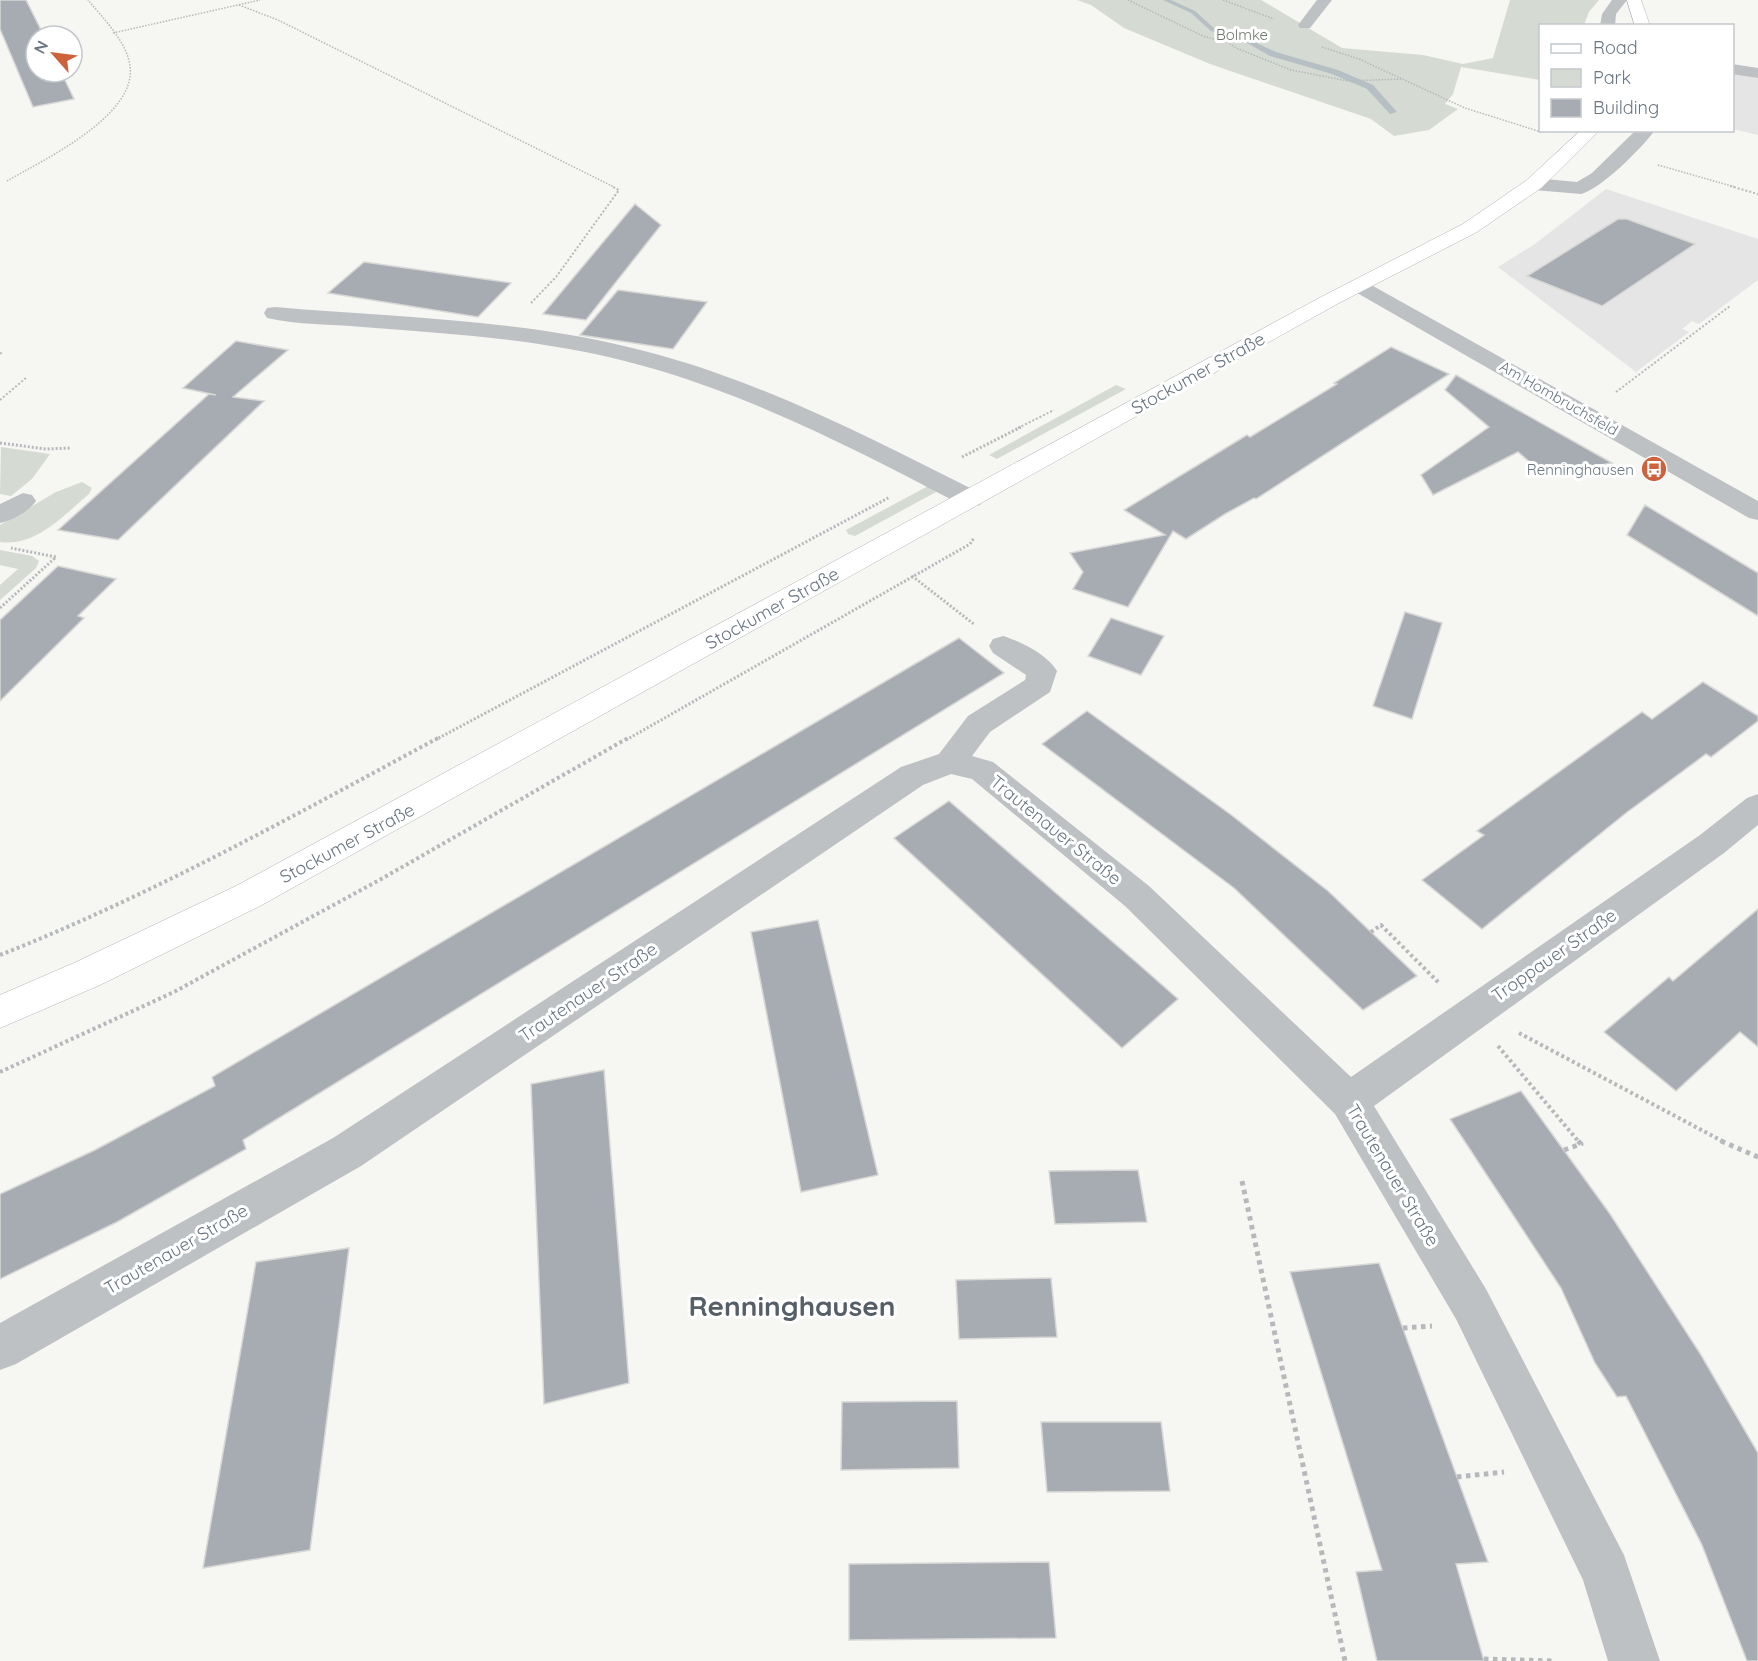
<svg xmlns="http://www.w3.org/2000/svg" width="1758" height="1661" font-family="Quicksand,sans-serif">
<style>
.built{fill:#e4e5e4}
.green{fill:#d5dad3}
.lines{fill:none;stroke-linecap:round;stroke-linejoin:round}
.stream{fill:#b6c0c4;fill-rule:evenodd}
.building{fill:#a6acb1;stroke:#d7d7d6;stroke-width:1.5}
.major-casing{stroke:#b2b5b9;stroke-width:1}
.path-far4{stroke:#b6b9bb;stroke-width:1.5;stroke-dasharray:1.5 1.5;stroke-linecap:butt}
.path-far3{stroke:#b6b9bb;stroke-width:2;stroke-dasharray:2 2;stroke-linecap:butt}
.path-far2{stroke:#b6b9bb;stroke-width:3;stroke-dasharray:2 2;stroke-linecap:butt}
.path-far1{stroke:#b6b9bb;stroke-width:4;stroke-dasharray:3 3;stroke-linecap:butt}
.path{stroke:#b6b9bb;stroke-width:5;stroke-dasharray:4.5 4.5;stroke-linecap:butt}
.minor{fill:#bec1c4;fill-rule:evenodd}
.major{fill:#fff;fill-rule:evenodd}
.labels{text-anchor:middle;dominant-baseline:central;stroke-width:6;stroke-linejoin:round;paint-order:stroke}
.far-park-label{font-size:15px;fill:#6a7967;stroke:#fff}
.far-street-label{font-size:15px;fill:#697580;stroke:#fff}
.far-poi-label{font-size:15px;fill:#697580;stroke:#fff;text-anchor:end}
.street-label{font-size:18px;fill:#697580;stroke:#fff}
.near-district-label{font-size:28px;font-weight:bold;fill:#565f67;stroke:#fff}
</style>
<rect width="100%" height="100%" fill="#f6f6f3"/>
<g class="built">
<path d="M1732,72l26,3v60l-25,-6z"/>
<path d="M1606,189l152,50v41l-59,44 -7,-3 -10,8 7,3 -53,40 -138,-105 37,-23z"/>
</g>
<g class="green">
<path d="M1077,0h184l81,48 81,7 40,9 30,-6 17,-58h89l-10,12 -5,13 -44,1v54l-79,-13 -8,27 -8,10 13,5 -29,21 -35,6 -23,-17 -161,-55 -86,-36 -33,-23z"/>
<path d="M1116,385l10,4 -129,70 -8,-4z"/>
<path d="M1,447l49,7 -18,25 -21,17 -11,-2z"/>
<path d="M82,482l10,6 -3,6c-25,21 -53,53 -89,48v-17l56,-33z"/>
<path d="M930,485l6,7 -81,44 -7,-2 -2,-4z"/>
<path d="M0,550l32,6 7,5 -3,7 -36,32v-15l18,-16 -18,-4z"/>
</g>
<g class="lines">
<path class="stream" d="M1163,0h8l24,11 20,18 31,9 30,14 62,18 35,15 24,27 -7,2 -23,-25 -35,-15 -62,-18 -28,-16 -31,-9 -20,-18z"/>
</g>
<g class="building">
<path d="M0,0h26l18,36h-8v36h25l13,27 -41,8 -33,-78z"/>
<path d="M635,204l26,21 -75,95 -43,-6z"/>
<path d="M1618,219h9l68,25 -93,62 -75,-30z"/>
<path d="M364,262l147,21 -33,34 -150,-24z"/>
<path d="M618,290l89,12 -34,47 -93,-14z"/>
<path d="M236,341l52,9 -55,47 31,4 -146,139 -60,-10 151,-136 7,1 -33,-7z"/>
<path d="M1391,347l58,27 -193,125 -2,-1 -29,16 -39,25 -13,-8 -45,76 -55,-18 10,-17 -13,-19 95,-18 -41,-25 123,-75 3,2 87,-53 -3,-1z"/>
<path d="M1456,375l60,34 96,54 -67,12 -27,-23 -85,43 -12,-20 68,-48 -44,-37z"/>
<path d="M1645,505l113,68v43l-131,-81z"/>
<path d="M58,566l58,13 -38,37 6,2 -84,83v-81z"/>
<path d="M1405,612l37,11 -30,96 -39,-13z"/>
<path d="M1111,618l53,18 -23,39 -53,-19z"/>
<path d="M959,638l45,35 -761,467 3,9 -129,73 -117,57v-85l95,-44 120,-64 -3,-9z"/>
<path d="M1703,682l55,34v5l-47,36 -5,-3 -80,59 -144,116 -60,-49 62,-45 -7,-4 165,-119 10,7z"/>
<path d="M1087,711l143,103 98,77 89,85 -54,34 -129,-122 -192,-144z"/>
<path d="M949,801l187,161 42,37 -56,49 -228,-210z"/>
<path d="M1758,909v138l-18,-15 -64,59 -72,-59 65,-55 4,4z"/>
<path d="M818,920l60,255 -77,17 -50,-260z"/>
<path d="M604,1070l25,313 -85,21 -13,-320z"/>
<path d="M1521,1091l89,123 91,141 57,98v208h-11l-45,-116 -76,-149 -9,1 -22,-34 -34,-75 -111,-169z"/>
<path d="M1138,1170l9,52 -92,2 -6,-53z"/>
<path d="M349,1248l-39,302 -107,18 53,-306z"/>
<path d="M1379,1263l109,299 -32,2 28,97h-107l-21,-89 26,-2 -92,-298z"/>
<path d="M1051,1278l6,59 -98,2 -3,-59z"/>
<path d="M957,1401l2,67 -118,2 1,-68z"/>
<path d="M1041,1422h120l9,69 -123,1z"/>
<path d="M1049,1562l7,76 -207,2v-76z"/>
</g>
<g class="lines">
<g class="major-casing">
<g id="major">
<path d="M1627,0h14l9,26h-15z"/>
<path d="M1581,130h19l-59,58 -64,44 -140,72 -1077,602 -160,79 -100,43v-33l74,-32 162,-77 1087,-590 140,-72 64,-44z"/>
</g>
</g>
<g class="path-far4">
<path d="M1128,0l77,37 21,4 10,7 55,22 57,11 54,-2"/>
<path d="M1223,0l51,19"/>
<path d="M239,5l39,15 336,167"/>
<path d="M113,33l147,-33"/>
<path d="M1322,47l37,12 106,49 76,24"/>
<path d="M1658,165l77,22"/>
<path d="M7,181c36,-21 130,-65 123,-115 -3,-24 -27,-48 -42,-66"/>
</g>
<g class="path-far3">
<path d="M1730,186l28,8"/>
<path d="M531,303l25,-26 63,-87 -8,-4"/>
<path d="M0,353l3,1"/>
<path d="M1616,392l114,-86"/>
<path d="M0,400l27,-23"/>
<path d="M1018,428l36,-18"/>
</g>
<g class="path-far2">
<path d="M0,443l46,6 25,-1"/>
<path d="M962,457l59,-30"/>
<path d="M912,576l63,49"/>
<path d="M0,608l56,-51 -45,-9"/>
<path d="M435,740l455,-243"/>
<path d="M626,740l344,-196 4,-6"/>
</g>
<g class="path-far1">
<path d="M1371,932l10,-7 59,59"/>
<path d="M0,955c152,-60 295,-140 438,-217"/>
<path d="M1519,1033l205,109"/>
<path d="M1498,1046l81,96"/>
<path d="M0,1072l174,-80 209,-114 245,-140"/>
</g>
<g class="path">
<path d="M1721,1141l37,16"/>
<path d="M1564,1150l17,-6 -3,-3"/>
<path d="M1242,1181l103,480"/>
<path d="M1403,1328l29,-2"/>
<path d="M1457,1477l47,-5"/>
<path d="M1484,1659l69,2"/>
</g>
<g class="minor">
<path d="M1317,0h15l-22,28h-10l-2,-3z"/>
<path d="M1612,0h15l-11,14 -1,12h-15l2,-12z"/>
<path d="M1732,64l26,4v10l-26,-4z"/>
<path d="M1636,130h19c-13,18 -54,59 -74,64l-47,-4 -7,-2 -2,-4 2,-4 7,-2 43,4 15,-9z"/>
<path d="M1359,280l7,2 392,219v19l-9,-2 -397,-228 -3,-4 3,-4z"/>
<path d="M275,307c125,11 255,12 377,46 116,31 222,87 328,140l4,6 -4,6 -9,2 -9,-2c-130,-68 -259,-135 -405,-158 -64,-11 -130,-15 -195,-20 -31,-3 -64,-2 -95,-9l-3,-5 3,-5z"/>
<path d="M23,493l9,2 4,6c-8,11 -23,19 -36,22v-19z"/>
<path d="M1003,636c17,5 45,19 54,35l-7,21 -60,40 -18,24 21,6 156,124 202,191 349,-242 47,-37 11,-4v31l-34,28 -350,253 112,183 138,266 36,106h-52l-25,-81 -127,-261 -121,-205 -210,-208 -153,-127 -21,-5 -28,11 -562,381 -345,198 -16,6v-47l333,-185 568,-371 38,-13 29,-38 57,-36 1,-5 -33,-22 -4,-7 4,-7z"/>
</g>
<use href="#major" class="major"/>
</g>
<defs>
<g id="bus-disc" transform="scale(1.35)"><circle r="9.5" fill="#cd623c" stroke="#fff"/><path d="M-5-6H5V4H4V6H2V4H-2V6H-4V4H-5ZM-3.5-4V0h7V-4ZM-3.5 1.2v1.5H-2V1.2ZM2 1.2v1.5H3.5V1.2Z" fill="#fff"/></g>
</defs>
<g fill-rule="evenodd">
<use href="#bus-disc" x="1654" y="469"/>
</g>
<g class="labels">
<g class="far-park-label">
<text x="1242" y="34">Bolmke</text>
</g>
<g class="far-street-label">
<text transform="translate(1559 398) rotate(30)">Am Hombruchsfeld</text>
</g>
<g class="far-poi-label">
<text x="1634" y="469">Renninghausen</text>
</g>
<g class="street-label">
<text transform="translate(1198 373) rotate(-29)">Stockumer Straße</text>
<text transform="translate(772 608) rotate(-29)">Stockumer Straße</text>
<text transform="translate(1056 830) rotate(39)">Trautenauer Straße</text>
<text transform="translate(347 843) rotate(-28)">Stockumer Straße</text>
<text transform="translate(1554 955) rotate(-35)">Troppauer Straße</text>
<text transform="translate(588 992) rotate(-34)">Trautenauer Straße</text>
<text transform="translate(1393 1175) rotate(59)">Trautenauer Straße</text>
<text transform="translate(176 1249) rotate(-30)">Trautenauer Straße</text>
</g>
<g class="near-district-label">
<text x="792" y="1305">Renninghausen</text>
</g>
</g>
<rect x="1539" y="24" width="195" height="108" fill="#ffffff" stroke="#c3c8cc" stroke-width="1.5"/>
<rect x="1551" y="44" width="30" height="9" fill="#ffffff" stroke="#c3c8cc" stroke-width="1.5"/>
<text x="1593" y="54" font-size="18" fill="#697580">Road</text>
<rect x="1551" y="69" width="30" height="18" fill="#d5dad3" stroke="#c3c8cc" stroke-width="1.5"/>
<text x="1593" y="84" font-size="18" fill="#697580">Park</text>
<rect x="1551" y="99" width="30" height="18" fill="#a6acb1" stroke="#c3c8cc" stroke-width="1.5"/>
<text x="1593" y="114" font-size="18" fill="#697580">Building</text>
<g transform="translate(54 54) rotate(298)"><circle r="28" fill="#ffffff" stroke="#c3c8cc" stroke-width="1.5"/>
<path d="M0-4.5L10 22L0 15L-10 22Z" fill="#cd623c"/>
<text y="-9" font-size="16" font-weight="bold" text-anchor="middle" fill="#697580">N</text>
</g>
</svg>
